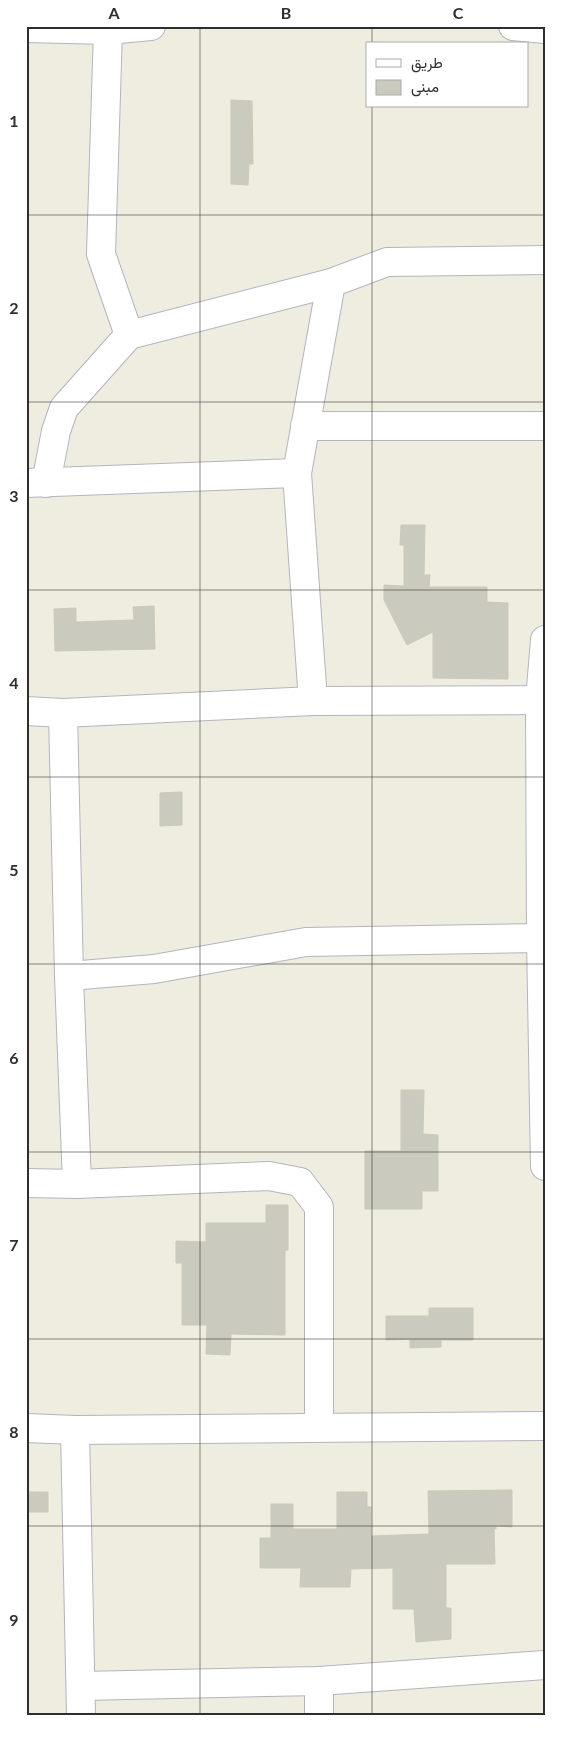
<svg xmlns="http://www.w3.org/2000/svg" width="571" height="1741" font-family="Lato,Vazirmatn,sans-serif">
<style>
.building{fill:#cbcabe;stroke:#cbc9b9}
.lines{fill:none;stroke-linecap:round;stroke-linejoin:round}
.minor-casing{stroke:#b4b4c1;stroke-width:30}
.minor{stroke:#fff;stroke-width:28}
.grid{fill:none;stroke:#2e2e2e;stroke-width:1;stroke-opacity:0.55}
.neatline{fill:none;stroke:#2e2e2e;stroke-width:2}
.grid-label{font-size:16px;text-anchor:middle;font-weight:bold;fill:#2e2e2e}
</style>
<rect width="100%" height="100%" fill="#efece0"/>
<g class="building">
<path d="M231,100l21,1 1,63h-4l-1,21 -17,-1z"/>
<path d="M401,525h24l-1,50h6l-1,12h58v15l21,1v76l-75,-1v-46l-26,13 -23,-45v-15l20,1v-41h-4z"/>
<path d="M154,606l1,43 -100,2 -1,-42 22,-1v14l58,-2 -1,-13z"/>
<path d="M182,792v33l-22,1v-33z"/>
<path d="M401,1090h23l-1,44 15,1v56h-16v18h-57v-58h36z"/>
<path d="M266,1205h22v45h-3v85l-54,-1 -1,21 -24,-1 1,-29h-25v-62h-6v-22l30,1v-19h60z"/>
<path d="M429,1308h44v32h-32v7l-31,1v-9l-24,1v-24h43z"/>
<path d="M512,1490v37l-16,-1v3h-2l1,35h-49v44h5v31l-35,3 -2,-33h-21v-41l-42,1 -1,18h-50l1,-19h-41v-30h11v-34h22v25h44v-37h30v15h4v29l58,-2 -1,-43z"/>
<path d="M27,1492h21v20h-20z"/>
</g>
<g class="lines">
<g class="minor-casing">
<g id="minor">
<path d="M513,26l32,3"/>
<path d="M26,28l82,2 43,-4"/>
<path d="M108,30l-7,224 28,81"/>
<path d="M305,426h240"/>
<path d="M26,483l271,-10"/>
<path d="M46,483l10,-52 8,-23 65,-73 202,-52 56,-21 158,-2"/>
<path d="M545,640l-5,60 1,238 4,228"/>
<path d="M313,701l-16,-228 34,-190"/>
<path d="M26,711l37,2 250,-12 232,-1"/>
<path d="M63,713l6,263 8,208"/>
<path d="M69,976l85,-7 152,-27 235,-4"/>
<path d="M26,1183l51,1 192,-8 31,6 19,25v220"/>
<path d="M26,1428l49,2 470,-4"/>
<path d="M75,1430l6,285"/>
<path d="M319,1681v34"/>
<path d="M81,1686l238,-5 226,-16"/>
</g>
</g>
<use href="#minor" class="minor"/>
</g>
<path class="grid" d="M200,26v1689M372,26v18M372,106v1609M26,215h519M26,402h519M26,590h519M26,777h519M26,964h519M26,1152h519M26,1339h519M26,1526h519"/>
<rect width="571" height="1741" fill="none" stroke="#ffffff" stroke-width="55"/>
<rect x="366" y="42" width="162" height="65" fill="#ffffff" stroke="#ababab"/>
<rect x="376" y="59" width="25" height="8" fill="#ffffff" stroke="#ababab"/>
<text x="411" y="68" font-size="15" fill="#2e2e2e">طريق</text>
<rect x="376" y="80" width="25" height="15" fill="#cbcabe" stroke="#ababab"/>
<text x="411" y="92" font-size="15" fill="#2e2e2e">مبنى</text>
<rect x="28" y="28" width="516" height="1686" class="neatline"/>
<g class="grid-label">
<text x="114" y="19">A</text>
<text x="286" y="19">B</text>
<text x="458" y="19">C</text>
<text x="14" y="127">1</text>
<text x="14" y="314">2</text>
<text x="14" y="502">3</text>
<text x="14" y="689">4</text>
<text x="14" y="876">5</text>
<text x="14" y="1064">6</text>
<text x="14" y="1251">7</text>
<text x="14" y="1438">8</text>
<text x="14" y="1626">9</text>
</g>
</svg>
